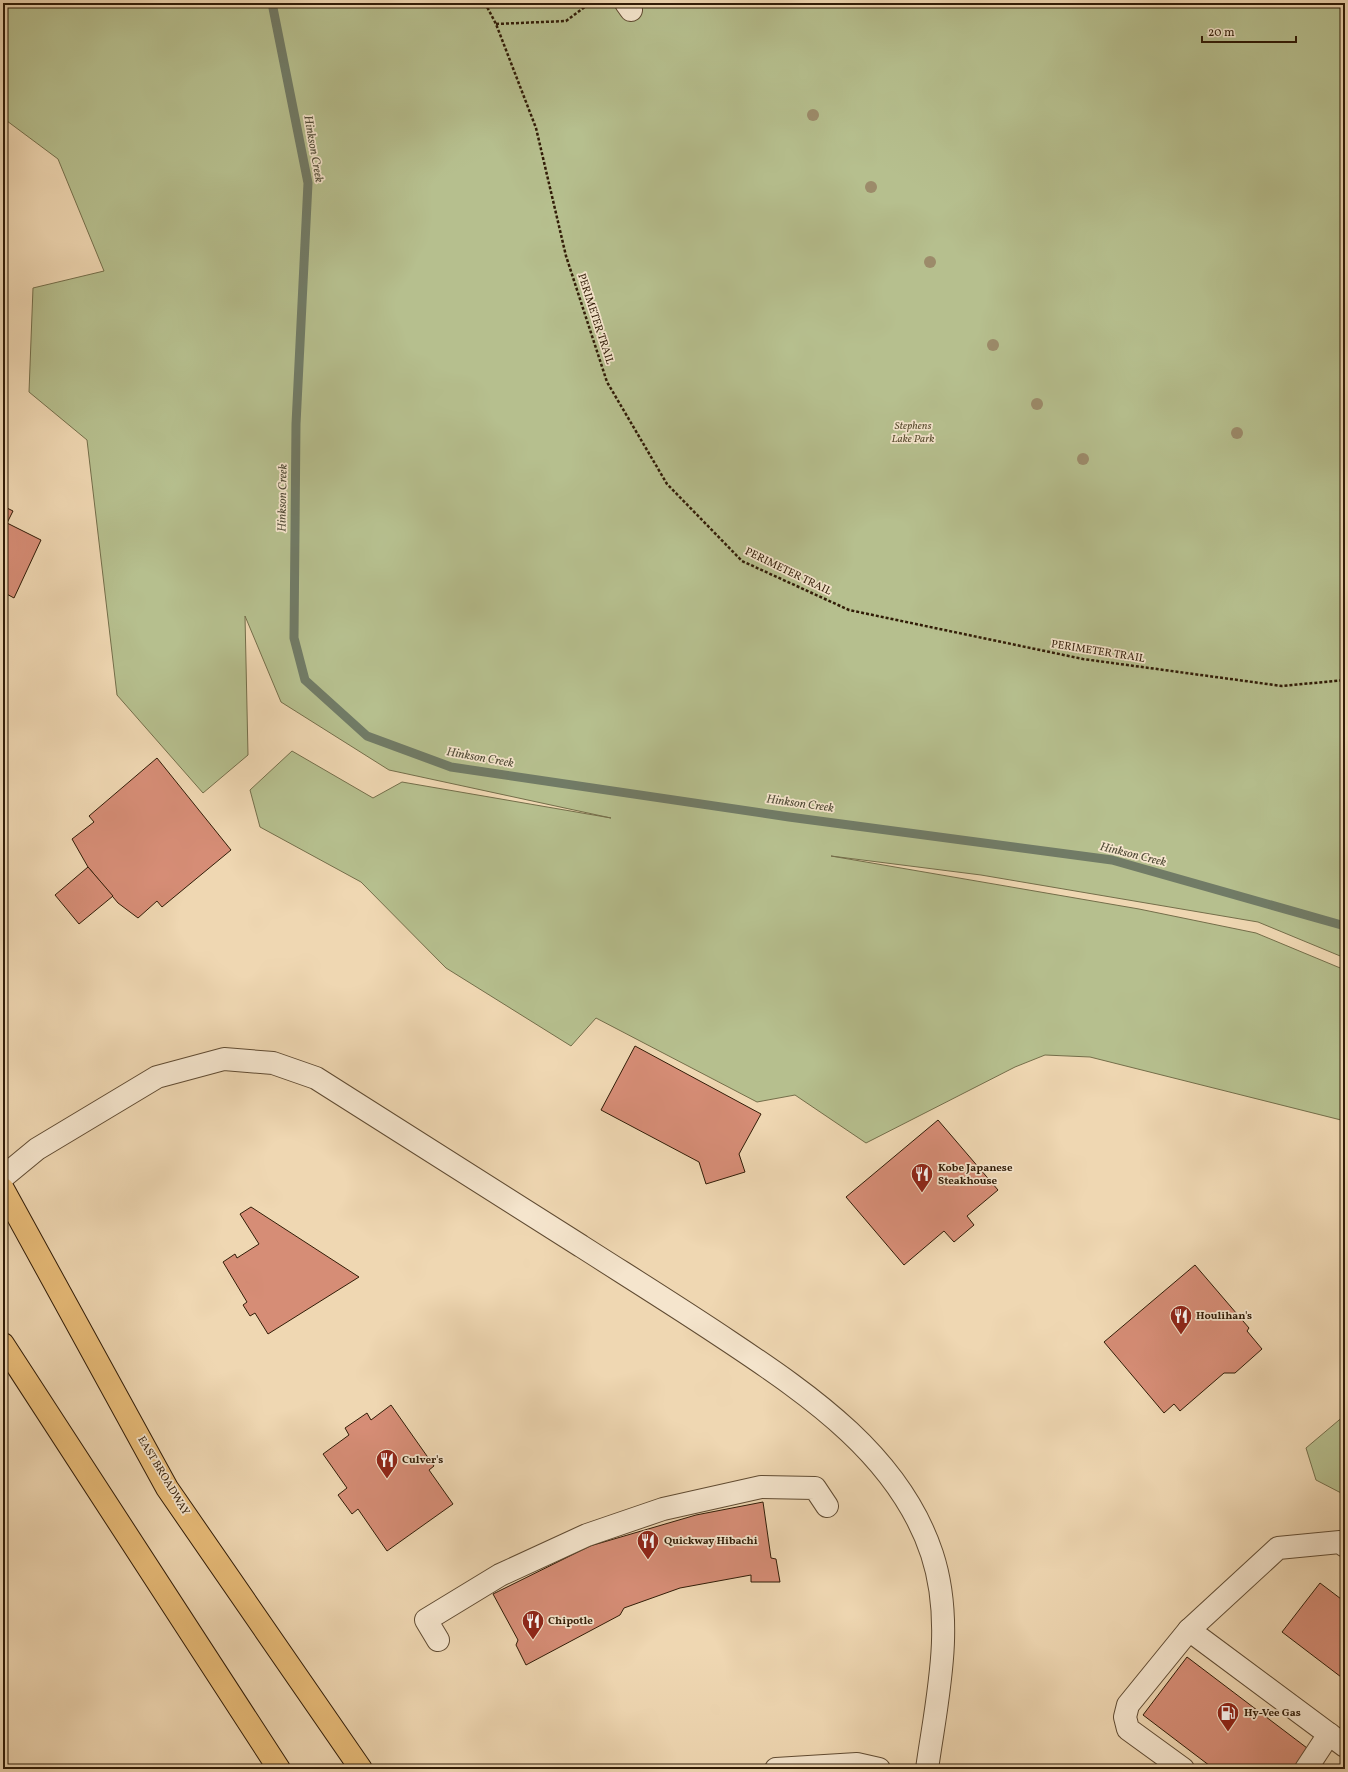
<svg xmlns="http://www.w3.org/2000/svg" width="1348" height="1772" font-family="Vollkorn,serif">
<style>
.green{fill:#b6bf8e;stroke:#746e4a}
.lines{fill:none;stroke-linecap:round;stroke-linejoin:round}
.stream{stroke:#717b66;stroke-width:9}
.building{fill:#d68d76;stroke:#311c07}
.minor-casing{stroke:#604b32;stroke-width:24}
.major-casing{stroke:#311c07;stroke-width:24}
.path{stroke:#311c07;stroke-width:2.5;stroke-dasharray:3 2;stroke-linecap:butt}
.minor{stroke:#f5e5cd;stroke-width:22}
.major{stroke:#e8bc79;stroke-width:22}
.tree{fill:#9c8b6a}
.labels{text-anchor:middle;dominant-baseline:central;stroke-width:3.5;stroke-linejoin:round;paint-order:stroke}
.street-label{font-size:11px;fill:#311c07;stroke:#f5e5cd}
.park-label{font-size:11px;font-style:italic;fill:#594d30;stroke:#f5e5cd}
.poi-label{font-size:11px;font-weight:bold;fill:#311c07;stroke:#f5e5cd;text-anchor:start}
.water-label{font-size:12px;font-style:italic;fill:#514b37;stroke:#f5e5cd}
</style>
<rect width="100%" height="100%" fill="#efd7b2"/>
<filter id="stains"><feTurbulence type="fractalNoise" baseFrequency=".005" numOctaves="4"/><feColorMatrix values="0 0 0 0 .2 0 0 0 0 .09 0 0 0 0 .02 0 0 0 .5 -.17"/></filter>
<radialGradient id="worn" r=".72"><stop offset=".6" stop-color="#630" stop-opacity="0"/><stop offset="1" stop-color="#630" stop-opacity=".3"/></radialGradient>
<g class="green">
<path d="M3,3h1342v955l-87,-36 -277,-47 -150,-19 308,53 117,24 89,37v151l-255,-64 -45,-2 -30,12 -149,76 -71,-48 -38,7 -161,-84 -25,28 -125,-78 -85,-86 -101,-55 -10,-37 42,-39 81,47 29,-16 209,36 -222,-48 -108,-68 -36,-86 3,139 -45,38 -86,-98 -30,-255 -58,-48 4,-104 71,-17 -46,-112 -55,-41z"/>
<path d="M1345,1415v80l-29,-15 -10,-32z"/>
</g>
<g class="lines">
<path class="stream" d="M272,3l36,180 -12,241 -2,214 11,42 62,56 84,31 338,50 323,43 233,66"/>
</g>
<g class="building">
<path d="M748,3h9l-7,4z"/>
<path d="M3,506l10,5 -6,12 34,17 -27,58 -11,-6z"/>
<path d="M157,758l74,92 -69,57 -5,-6 -19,17 -20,-15 -30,-36 -16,-28 22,-17 -5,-6z"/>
<path d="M88,867l25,29 -34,28 -24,-29z"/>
<path d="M635,1046l126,68 -22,40 6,18 -39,12 -7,-22 -98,-52z"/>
<path d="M938,1120l60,70 -31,26 7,9 -20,17 -10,-11 -40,34 -58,-68z"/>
<path d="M251,1207l108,70 -91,57 -13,-21 -5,3 -7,-11 4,-3 -24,-40 12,-8 2,4 22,-14 -19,-30z"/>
<path d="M1195,1265l54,63 -2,3 15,18 -27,24h-11l-44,38 -6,-7 -10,9 -60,-71z"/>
<path d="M391,1405l43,61 -5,4 24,34 -66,47 -29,-42 -6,5 -14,-19 9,-7 -24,-34 26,-19 -4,-7 22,-15 4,7z"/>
<path d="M763,1502l8,56 5,1 4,23h-29v-7l-71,13 -56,20 -4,7 -94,50 -10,-20 2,-5 -25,-46 97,-48 106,-31z"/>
<path d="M1320,1583l25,19v78l-63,-48z"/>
<path d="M1187,1657l124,94 -14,18h-83l-71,-54z"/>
</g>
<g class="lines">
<g class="minor-casing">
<g id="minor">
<path d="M626,3l5,7"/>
<path d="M3,1177l34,-28 120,-72 67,-18 49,4 43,15c89,56 177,112 265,168 50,32 100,63 149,96 81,54 170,115 202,212 23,70 5,144 -5,215"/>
<path d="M1345,1546l-5,-4 -62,6 -89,82 156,116"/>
<path d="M438,1640l-12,-20 74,-45 87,-40 76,-26 98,-22 54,1 12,18"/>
<path d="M776,1769l81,-5 22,5"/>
<path d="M1183,1769l-55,-40 -3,-12 3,-12 61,-75"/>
<path d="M1306,1769l23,-35"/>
</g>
</g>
<g class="major-casing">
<g id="major">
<path d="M3,1189l164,299 194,281"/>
<path d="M3,1344l276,425"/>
</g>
</g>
<g class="path">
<path d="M485,3l11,21 40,104 30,128 41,126 60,102 75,77 107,49 234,49 199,27 63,-6"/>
<path d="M496,24l70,-3 24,-18"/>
</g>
<use href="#minor" class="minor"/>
<use href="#major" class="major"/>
</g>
<g class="tree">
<circle cx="813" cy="115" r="6"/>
<circle cx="871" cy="187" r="6"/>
<circle cx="930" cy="262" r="6"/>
<circle cx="993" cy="345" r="6"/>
<circle cx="1037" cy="404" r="6"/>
<circle cx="1237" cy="433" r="6"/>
<circle cx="1083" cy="459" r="6"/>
</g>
<defs>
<g id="restaurant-pin" transform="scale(1.15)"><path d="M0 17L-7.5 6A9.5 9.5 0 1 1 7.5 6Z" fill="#8f2418" stroke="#f5e5cd"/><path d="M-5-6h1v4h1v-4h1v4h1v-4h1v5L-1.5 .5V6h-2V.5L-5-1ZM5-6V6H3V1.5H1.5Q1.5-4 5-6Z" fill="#fff"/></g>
<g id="fuel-pin" transform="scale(1.15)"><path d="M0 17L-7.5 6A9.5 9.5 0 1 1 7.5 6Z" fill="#8f2418" stroke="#f5e5cd"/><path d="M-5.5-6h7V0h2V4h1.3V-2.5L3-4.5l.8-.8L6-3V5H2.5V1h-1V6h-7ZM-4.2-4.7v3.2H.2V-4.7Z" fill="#fff"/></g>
</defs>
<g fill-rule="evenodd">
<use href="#restaurant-pin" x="922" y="1174"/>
<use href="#restaurant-pin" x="1181" y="1316"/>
<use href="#restaurant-pin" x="387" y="1460"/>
<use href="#restaurant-pin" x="648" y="1541"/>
<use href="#restaurant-pin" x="533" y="1621"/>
<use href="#fuel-pin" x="1228" y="1713"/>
</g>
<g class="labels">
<g class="street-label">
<text transform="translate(595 319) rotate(72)">PERIMETER TRAIL</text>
<text transform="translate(788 572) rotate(26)">PERIMETER TRAIL</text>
<text transform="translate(1098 652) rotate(9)">PERIMETER TRAIL</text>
<text transform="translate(163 1476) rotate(59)">EAST BROADWAY</text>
</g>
<g class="park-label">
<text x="913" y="426">Stephens<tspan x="913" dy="13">Lake Park</tspan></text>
</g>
<g class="poi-label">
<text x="938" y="1168">Kobe Japanese<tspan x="938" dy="13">Steakhouse</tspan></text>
<text x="1196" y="1316">Houlihan's</text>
<text x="402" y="1460">Culver's</text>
<text x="664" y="1541">Quickway Hibachi</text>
<text x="548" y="1621">Chipotle</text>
<text x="1244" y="1713">Hy-Vee Gas</text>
</g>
<g class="water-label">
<text transform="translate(313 149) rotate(80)">Hinkson Creek</text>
<text transform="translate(283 498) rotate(-89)">Hinkson Creek</text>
<text transform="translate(480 758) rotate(10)">Hinkson Creek</text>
<text transform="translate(800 804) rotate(8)">Hinkson Creek</text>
<text transform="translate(1133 855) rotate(14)">Hinkson Creek</text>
</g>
</g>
<rect width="1348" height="1772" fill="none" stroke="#efd7b2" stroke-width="16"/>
<rect x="4" y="4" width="1340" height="1764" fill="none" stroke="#311c07" stroke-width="2"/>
<rect x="8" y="8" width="1332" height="1756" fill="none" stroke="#311c07"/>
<path d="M1202 36v6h94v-6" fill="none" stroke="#311c07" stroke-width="2"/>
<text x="1208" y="36" font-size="12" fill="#311c07" stroke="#f5e5cd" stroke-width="3" paint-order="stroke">20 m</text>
<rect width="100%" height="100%" filter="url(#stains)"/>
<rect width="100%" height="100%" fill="url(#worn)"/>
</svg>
